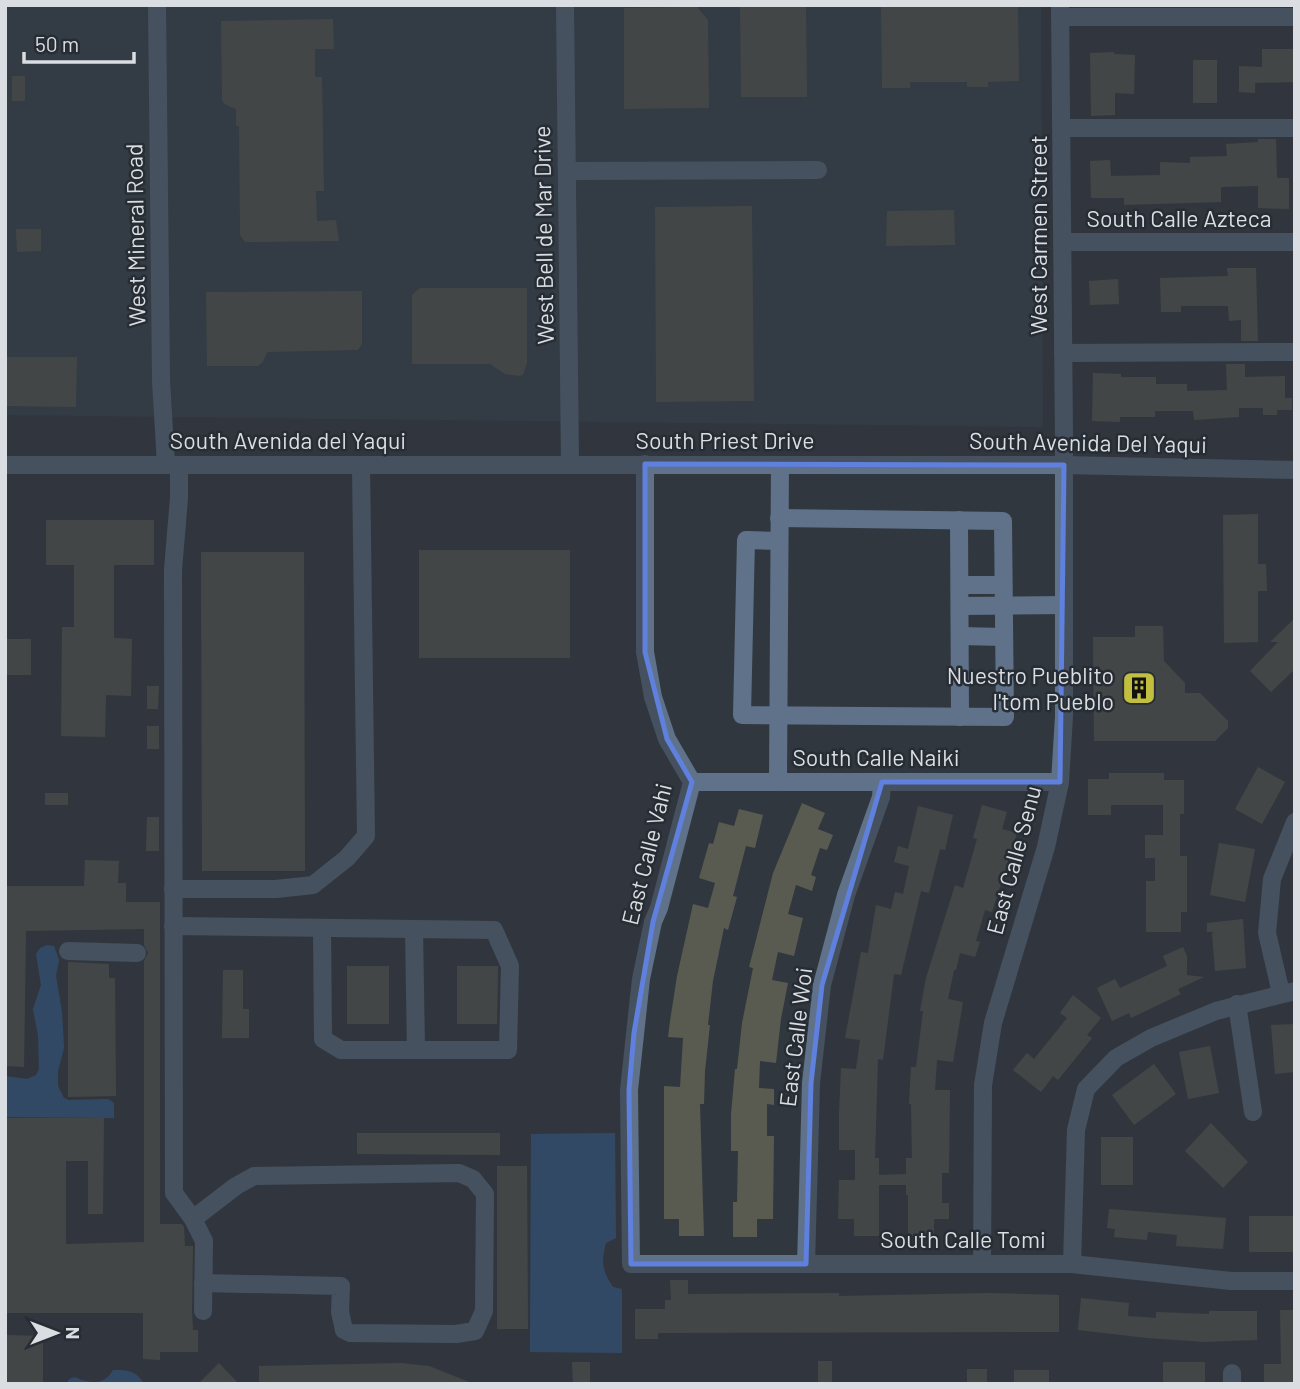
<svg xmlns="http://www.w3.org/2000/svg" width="1300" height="1389" font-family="Barlow,sans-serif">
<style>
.built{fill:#36404c}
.green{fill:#346094}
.building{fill:#595a50}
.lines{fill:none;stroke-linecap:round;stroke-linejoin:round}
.minor{stroke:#5f728a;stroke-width:18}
.marked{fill:none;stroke:#5f80dc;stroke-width:5;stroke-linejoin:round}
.labels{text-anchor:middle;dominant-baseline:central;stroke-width:5;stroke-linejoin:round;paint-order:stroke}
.street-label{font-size:23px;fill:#dadde2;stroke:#272d34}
.poi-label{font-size:23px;fill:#dadde2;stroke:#272d34;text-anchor:end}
</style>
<rect width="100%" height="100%" fill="#31373e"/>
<path class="built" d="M5,5h1036l2,422 -1038,-12z"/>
<g class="green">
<path d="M47,945l7,1 5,14 -3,16 6,36 2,36 -6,23v15l6,12 5,2 39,-1 6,4v15l-109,-1v-41l22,3 9,-4 3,-6 -1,-34 -5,-26 8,-24 -5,-31 4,-6z"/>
<path d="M615,1133l1,105 -10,5c-5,18 -4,28 7,44l9,2v64l-92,-1 1,-218z"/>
<path d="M113,1370c14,0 23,0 31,14h-77l2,-5 6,-2c15,7 29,9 38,-7z"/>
</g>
<g class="building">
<path d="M740,5h66l1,92h-66z"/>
<path d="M881,5h137l1,76 -31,1v5h-21v-5h-57v6h-28z"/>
<path d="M697,7l11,13 1,88 -85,1v-101z"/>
<path d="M333,19l1,30h-19v28h7l2,114h-8l1,30 19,-1 3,21 -94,1 -5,-7 -1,-109h-3v-17l-12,-5 -2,-5 -1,-78z"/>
<path d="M1262,49h33v33l-40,1v10l-16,-1v-26l23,1z"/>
<path d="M1114,52v2l21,1 -1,39 -19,-1v22l-24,1 -1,-63z"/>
<rect x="1193" y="60" width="24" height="43"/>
<rect x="12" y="76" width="13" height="25"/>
<path d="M1258,139h18l1,39h12v31l-31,-1v-22l-37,1v15l-97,3v-7h-33l-1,-37 20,-1 1,16 49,-1v-13l30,1v-6l37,-1 -1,-12 32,-2z"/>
<path d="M752,206l2,195 -98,1 -1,-195z"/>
<path d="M954,210l1,35 -69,1 1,-35z"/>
<path d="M16,229h25v22l-24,1z"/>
<path d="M1227,268h29l2,73h-17v-21l-12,1 -1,-15h-47v6h-20l-1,-34 68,-2z"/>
<path d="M1118,279l1,25 -29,1 -1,-24z"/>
<path d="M420,288h107v75l-4,12 -4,1 -14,-2 -15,-10h-78v-69z"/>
<path d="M362,291v53l-4,6 -91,2 -4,10 -5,4h-51l-1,-74z"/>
<path d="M5,357h72l-1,50 -71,-1z"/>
<path d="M1226,364h19v13l40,-1v22h7v12h-15v5h-14v-7h-24v9l-45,3 -1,-9h-38v6h-35v5l-28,-1 1,-48 28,1v3h35v7h31v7l40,-1z"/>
<path d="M1258,514v50h8l1,27h-9v51l-34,1 -1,-128z"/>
<path d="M46,520h108v45h-40v73l18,1 -1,57 -25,-1 -1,42 -44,-1 1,-109h12v-62h-28z"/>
<rect x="419" y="550" width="151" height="108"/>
<path d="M201,552h103l1,319h-103z"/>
<path d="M1295,618v51l-24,23 -21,-21 28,-29h-8z"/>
<path d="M1135,626h28l1,35 21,22v10h15l28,28v7l-13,13h-121l-1,-104h42z"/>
<rect x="5" y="639" width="26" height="36"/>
<path d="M147,686h12l-1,23h-11z"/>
<rect x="147" y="726" width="12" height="23"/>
<path d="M1258,767l27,15 -23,42 -27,-15z"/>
<path d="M1109,773h55v7h20v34h-4v42h7v56h-6v20h-35v-51h9v-23h-10v-23h18v-30h-52v10h-23v-36h21z"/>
<rect x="45" y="793" width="23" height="12"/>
<path d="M802,803l23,10 -7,16 15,6 -6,15 -7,-2 -9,27 5,2 -4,14 -16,-6 -8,29 15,4 -9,38 -16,-4 -6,28 16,3 -7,36 -5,44 -16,-2 -1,27 15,1v16l-7,-1v32h7l-1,83h-16v18h-24v-35h4l1,-51h-7v-37l4,-45h2l5,-46 11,-55 -4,-1 24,-94z"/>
<path d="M982,805l25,7 -5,17 15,4 -25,79 -7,-2 -9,31 4,1 -5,15 -15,-4 -4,17h-2l-6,29 15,3 -10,60 -16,-2 -2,30h15l-1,83h-7v30h7v16h-15v17h-26v-41h-2v-10h-27v51h-25v-17h-16l1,-39h16v-30h-16v-36l2,-46 15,1 4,-29 -15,-2 16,-86 7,1 8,-48 15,4 4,-17 8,2 6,-28 -15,-4 4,-16 10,3 10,-43 35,9 -8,35 -5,-1 -11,44 -8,-2 -20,84 -7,-1 -11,86 -5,-1 -3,99h4v17l27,-1v-16h6l-1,-54h-2l2,-37h5l7,-56h-3l6,-33 29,-93 8,3 14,-49 -4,-1z"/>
<path d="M739,809l24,6 -8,33 -9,-2 -13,50 4,1 -9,33 -4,-2 -11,53 -5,44h2l-5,46 -1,33h-4l4,132h-25v-17h-15v-133l16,1 3,-49 -15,-1 2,-16 7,-45 16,-72 15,4 7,-25 -16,-5 10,-35 4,1 6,-22 15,4z"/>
<path d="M147,817h12v34h-13z"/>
<path d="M1219,843l36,6 -10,53 -35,-7z"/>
<path d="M85,860l34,1 -1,22h8v19h34v322h22l2,3 1,19h8l-1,65 1,19h5v22h-38v8l-17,-1v-46h-138v-195h99l-1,96h-15v-53h-22v83l78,-2v-281l4,-8 -4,-8v-16l-118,2 -2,136 -19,-1v-180h79z"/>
<path d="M1243,919l3,49 -31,3 -3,-38 3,-1h-8v-9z"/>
<path d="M1183,947l4,9v19l17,2 -26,12 3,5 -50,24 -2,-5 -17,8 -15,-33 18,-9 5,9 47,-22 -4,-10z"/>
<path d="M68,962l41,2v14h6l1,118 -48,1z"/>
<rect x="347" y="966" width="42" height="58"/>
<path d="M457,966h41l-1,58h-40z"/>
<path d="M223,970h20v39h6v29h-27z"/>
<path d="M1073,995l28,23 -14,17 5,3 -34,42 -5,-4 -12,16 -28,-22 14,-17 7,6 33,-41 -7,-5z"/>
<path d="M1295,1024v48l-20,2 -4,-49z"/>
<path d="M1210,1046l9,47 -31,6 -9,-47z"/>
<path d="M1154,1064l22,30 -42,31 -22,-30z"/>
<path d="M1211,1123l37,39 -25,26 -38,-37z"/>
<path d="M357,1133h143v22l-143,-1z"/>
<rect x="1101" y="1137" width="32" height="48"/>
<path d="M497,1166h30l1,163h-31z"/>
<path d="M1109,1209l117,9 -3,31 -47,-3 1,-11 -29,-3 -1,8 -33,-3 1,-8 -8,-1z"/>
<rect x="1249" y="1216" width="46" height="36"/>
<path d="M670,1280h18v14l151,-1v3l149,-3 71,2v37l-401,1v6h-23v-30h30v-9h6z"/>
<path d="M1081,1298l48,5 -1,13 28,2v-6l53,2v-3h48v29l-52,2 -58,-4 -69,-8z"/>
<path d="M1280,1310h15v74h-31v-20h17z"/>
<path d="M5,1335l38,1v48h-38z"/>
<rect x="818" y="1361" width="14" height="23"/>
<path d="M572,1362h18v22h-17z"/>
<rect x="1163" y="1362" width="42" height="22"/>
<path d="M219,1363l20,21h-41z"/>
<path d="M401,1363l28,3 45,18h-215v-18z"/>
<rect x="967" y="1369" width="20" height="15"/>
<rect x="1014" y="1370" width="35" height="14"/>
</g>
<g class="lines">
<g class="minor">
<path d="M157,5l4,375 5,85"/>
<path d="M565,5l5,459"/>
<path d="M1060,17h235"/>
<path d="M1062,128h233"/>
<path d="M567,171l251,-1"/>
<path d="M1062,242h233"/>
<path d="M1063,353l232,-1"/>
<path d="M645,464v188l8,45 14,42 25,43 -33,126 -6,14 -12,57 -12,111 2,174h441l159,17h64"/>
<path d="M5,465h1059l231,5"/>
<path d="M179,465v33l-6,72 1,623 19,26 11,22 -1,70"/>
<path d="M959,520l1,197"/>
<path d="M779,541l-33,-1 -4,175 263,2 -2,-196 -224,-3"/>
<path d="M960,585h43"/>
<path d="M960,606l104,-1"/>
<path d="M960,636l44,1"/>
<path d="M692,782h368"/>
<path d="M778,782l2,-317"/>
<path d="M173,889h103l37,-4 34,-27 19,-22 -5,-371"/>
<path d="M173,926c107,2 214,3 321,4l16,36 -2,84h-167l-18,-11 -1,-111"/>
<path d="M414,929l2,121"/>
<path d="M68,951l69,2"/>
<path d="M1281,993l-14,-60 5,-54 23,-57"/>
<path d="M1237,1004l16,108"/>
<path d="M193,1219l43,-33 18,-10 205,-3 14,6 12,15 -1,117 -9,20 -19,3 -106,-1 -6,-3 -4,-18 1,-26 -138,-3"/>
<path d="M806,1264l5,-181 11,-98 24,-90 35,-98 1,-15"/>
<path d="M982,1264l1,-179 10,-62 53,-176 14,-65 4,-66v-278l-4,-433"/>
<path d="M1072,1264l4,-134 10,-41 30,-31 35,-20 65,-27 79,-20"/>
<path d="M1232,1384v-11"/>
</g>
</g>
<path d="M0 0H1300V1389H0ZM645,464l419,1 -4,317h-178l-60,203 -11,98 -5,181h-175l-2,-174 5,-57 19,-111 39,-140 -25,-43 -22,-87z" fill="#31373e" fill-opacity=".55" fill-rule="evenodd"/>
<path class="marked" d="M645,464l419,1 -4,317h-178l-60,203 -11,98 -5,181h-175l-2,-174 5,-57 19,-111 39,-140 -25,-43 -22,-87z"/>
<defs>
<g id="building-square" transform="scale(1.75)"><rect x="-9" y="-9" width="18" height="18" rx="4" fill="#c1be40" stroke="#272d34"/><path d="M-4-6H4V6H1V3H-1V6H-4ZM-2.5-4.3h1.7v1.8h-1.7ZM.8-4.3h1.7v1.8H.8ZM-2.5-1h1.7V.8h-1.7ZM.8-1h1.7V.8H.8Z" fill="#111"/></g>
</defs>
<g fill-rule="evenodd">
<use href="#building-square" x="1139" y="688"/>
</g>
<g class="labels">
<g class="street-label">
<text x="1179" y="218">South Calle Azteca</text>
<text transform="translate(135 235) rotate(-91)">West Mineral Road</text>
<text transform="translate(543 235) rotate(-91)">West Bell de Mar Drive</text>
<text transform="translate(1038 235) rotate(-90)">West Carmen Street</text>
<text x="288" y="440">South Avenida del Yaqui</text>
<text x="725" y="440">South Priest Drive</text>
<text transform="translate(1088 442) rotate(1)">South Avenida Del Yaqui</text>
<text x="876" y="757">South Calle Naiki</text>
<text transform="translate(646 854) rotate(-76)">East Calle Vahi</text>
<text transform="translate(1013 860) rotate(-75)">East Calle Senu</text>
<text transform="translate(795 1037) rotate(-83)">East Calle Woi</text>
<text x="963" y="1239">South Calle Tomi</text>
</g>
<g class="poi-label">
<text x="1114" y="675">Nuestro Pueblito<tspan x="1114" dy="26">I'tom Pueblo</tspan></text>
</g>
</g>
<rect width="1300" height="1389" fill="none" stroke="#dadde2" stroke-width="14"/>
<g transform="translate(56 1333) rotate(90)" stroke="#272d34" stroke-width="5" paint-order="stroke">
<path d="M0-5L12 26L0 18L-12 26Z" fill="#dadde2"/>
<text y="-10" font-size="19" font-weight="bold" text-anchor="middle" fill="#dadde2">N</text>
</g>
<path d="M24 52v10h110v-10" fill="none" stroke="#dadde2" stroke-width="3.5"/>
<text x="35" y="52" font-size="21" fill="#dadde2" stroke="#272d34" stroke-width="5" paint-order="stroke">50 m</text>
</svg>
